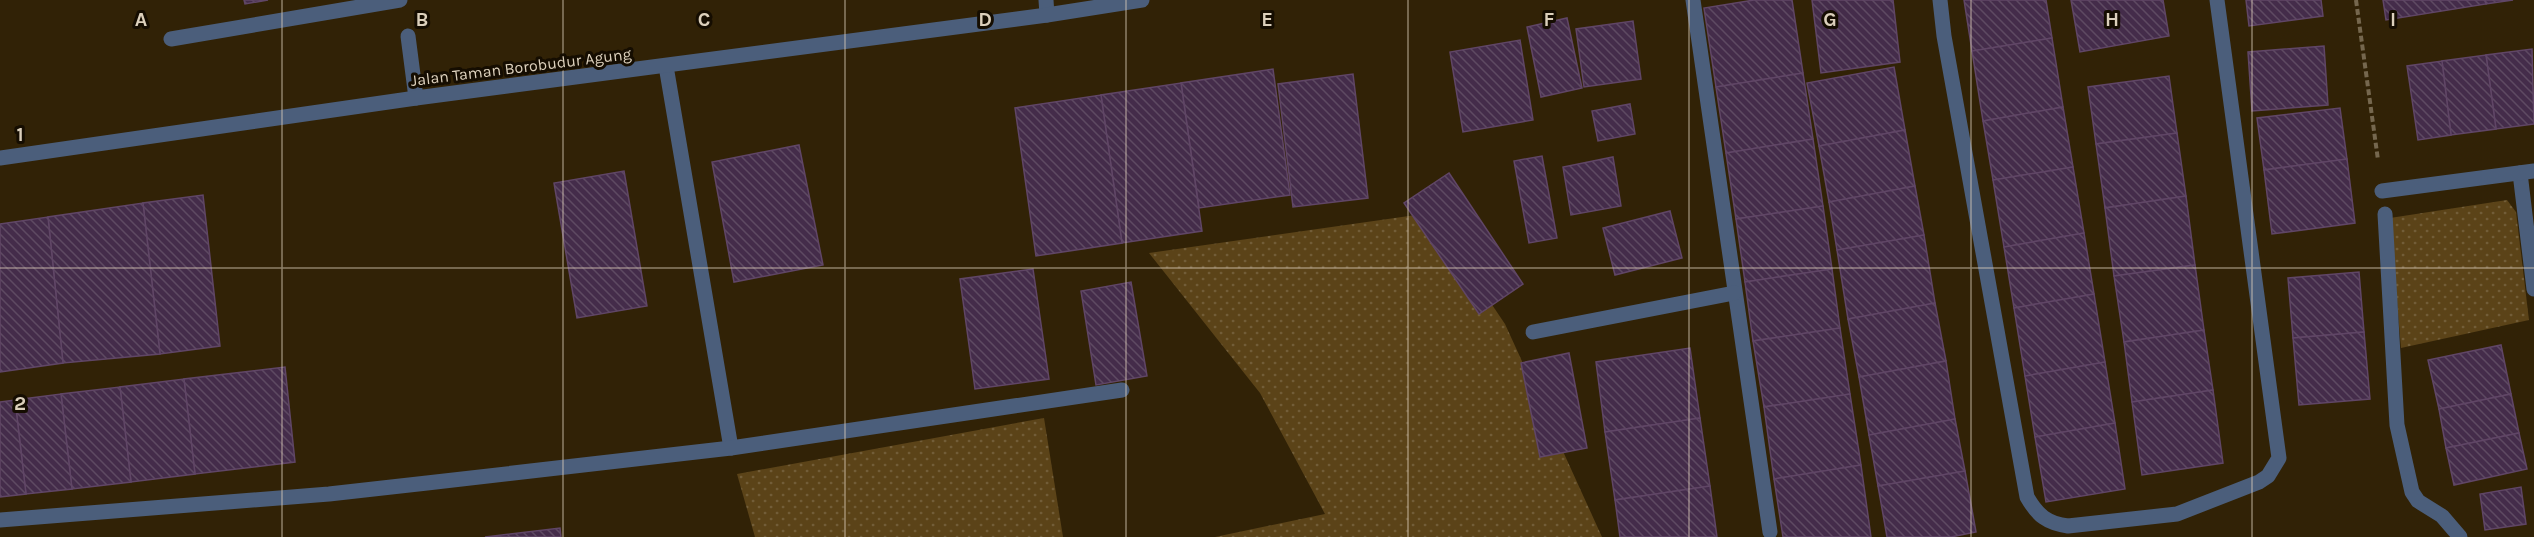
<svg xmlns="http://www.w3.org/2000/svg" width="2534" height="537" font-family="Karla,sans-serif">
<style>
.grass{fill:url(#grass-dots)}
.building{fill:url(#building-back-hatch);stroke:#604666;stroke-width:1.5}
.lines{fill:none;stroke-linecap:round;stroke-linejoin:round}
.path{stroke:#75674e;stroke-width:4;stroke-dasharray:6 3;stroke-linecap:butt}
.minor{stroke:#4b5e7b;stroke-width:15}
.grid{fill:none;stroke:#dcd0bc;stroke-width:1.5;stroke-opacity:0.55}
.labels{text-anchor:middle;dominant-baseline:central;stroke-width:6;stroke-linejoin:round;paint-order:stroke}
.street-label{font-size:16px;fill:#dcd0bc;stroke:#150d01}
.grid-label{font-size:20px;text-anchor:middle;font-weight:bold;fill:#dcd0bc;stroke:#150d01;stroke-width:6;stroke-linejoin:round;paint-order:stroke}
</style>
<defs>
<pattern id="grass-dots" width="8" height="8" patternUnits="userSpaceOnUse" patternTransform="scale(1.5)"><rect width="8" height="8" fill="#5b4318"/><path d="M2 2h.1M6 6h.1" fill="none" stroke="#725d38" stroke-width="1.8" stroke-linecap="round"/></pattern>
<pattern id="building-back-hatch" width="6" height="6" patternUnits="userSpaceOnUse" patternTransform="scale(1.5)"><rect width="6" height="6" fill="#442c4a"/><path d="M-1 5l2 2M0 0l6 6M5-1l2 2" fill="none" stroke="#5e4a62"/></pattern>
</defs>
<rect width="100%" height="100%" fill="#312206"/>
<g class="grass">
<path d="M2507,200l9,12 13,108 -128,28 -11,-130z"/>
<path d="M1430,213l75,111 97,213h-387l110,-23 -65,-121 -111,-140z"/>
<path d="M1044,418l19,119h-308l-18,-63z"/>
</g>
<g class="building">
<path d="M244,0h24l-23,4z"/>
<path d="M1754,0h38l11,73 -87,14 -12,-79z"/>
<path d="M1812,0h81l7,62 -79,11z"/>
<path d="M1964,0h82l6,38 -80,13z"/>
<path d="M2071,0h92l6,36 -89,16z"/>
<path d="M2246,0h75l2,16 -74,10z"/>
<path d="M2383,0h102l1,4 -100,16z"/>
<path d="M2485,0h28l-27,4z"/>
<path d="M1567,18l15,70 -41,9 -14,-70z"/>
<path d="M1633,21l8,58 -57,8 -8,-58z"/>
<path d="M2052,38l11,69 -80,14 -11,-70z"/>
<path d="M1520,40l13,80 -70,12 -13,-80z"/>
<path d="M2324,46l4,59 -76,6 -4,-59z"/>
<path d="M2532,49l2,75 -38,5 -10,-74z"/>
<path d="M2486,55l10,74 -45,6 -9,-74z"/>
<path d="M2442,61l9,74 -33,5 -11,-74z"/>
<path d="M1894,67l11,63 -86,16 -12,-63z"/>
<path d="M1273,69l17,126 -91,13 -18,-125z"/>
<path d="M1803,73l10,66 -87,14 -10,-66z"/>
<path d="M1353,74l15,124 -75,9 -15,-123z"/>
<path d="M2169,76l8,57 -81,11 -8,-57z"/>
<path d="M1181,83l21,148 -80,12 -21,-148z"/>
<path d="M1101,95l21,148 -86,13 -21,-148z"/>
<path d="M1630,104l5,30 -37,7 -6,-30z"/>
<path d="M2063,107l10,60 -80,13 -10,-59z"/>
<path d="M2340,108l7,51 -83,11 -7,-52z"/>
<path d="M1905,130l10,56 -86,16 -10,-56z"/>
<path d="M2177,133l9,63 -81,12 -9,-64z"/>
<path d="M1813,139l10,67 -87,13 -10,-66z"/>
<path d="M799,145l24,120 -89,17 -22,-120z"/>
<path d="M1542,156l15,82 -28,5 -15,-82z"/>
<path d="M1613,157l8,49 -50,9 -8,-48z"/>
<path d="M2347,159l8,64 -83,11 -8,-64z"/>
<path d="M2073,167l11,66 -80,14 -11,-67z"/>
<path d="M624,171l23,135 -70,12 -23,-135z"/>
<path d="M1449,173l74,111 -44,30 -75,-111z"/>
<path d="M1915,186l9,49 -87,15 -8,-48z"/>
<path d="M203,195l17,151 -60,8 -17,-151z"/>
<path d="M2186,196l9,69 -81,11 -9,-68z"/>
<path d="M143,203l17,151 -97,9 -15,-146z"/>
<path d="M1823,206l9,63 -87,13 -9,-63z"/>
<path d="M1670,211l12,47 -67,17 -12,-47z"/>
<path d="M48,217l15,146 -63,9v-148z"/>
<path d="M2084,233l10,61 -80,14 -10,-61z"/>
<path d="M1924,235l11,68 -87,16 -11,-69z"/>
<path d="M2195,265l9,65 -80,12 -10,-66z"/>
<path d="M1033,269l16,110 -74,10 -15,-110z"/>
<path d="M1832,269l8,59 -87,13 -8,-59z"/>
<path d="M2359,272l5,60 -71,6 -5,-60z"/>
<path d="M1131,282l16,94 -51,9 -15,-94z"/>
<path d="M2094,294l11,68 -80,14 -11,-68z"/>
<path d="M1935,303l11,58 -87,16 -11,-58z"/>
<path d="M1840,328l10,66 -86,13 -11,-66z"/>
<path d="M2204,330l9,60 -81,12 -8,-60z"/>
<path d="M2364,332l6,67 -71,6 -6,-67z"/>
<path d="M2501,345l10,49 -72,15 -11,-49z"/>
<path d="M1690,348l10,70 -95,14 -9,-70z"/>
<path d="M1569,353l18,95 -47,9 -19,-94z"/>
<path d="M1946,361l9,58 -86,16 -10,-58z"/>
<path d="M2105,362l10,61 -80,14 -10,-61z"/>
<path d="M285,367l10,95 -100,12 -11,-95z"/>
<path d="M184,379l11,95 -64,8 -11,-95z"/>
<path d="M120,387l11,95 -59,7 -11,-95z"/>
<path d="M2213,390l10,73 -81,12 -10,-73z"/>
<path d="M61,394l11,95 -46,5 -11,-94z"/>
<path d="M1850,394l11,71 -87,14 -10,-72z"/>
<path d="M2511,394l8,39 -73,15 -7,-39z"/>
<path d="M15,400l11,94 -26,3v-95z"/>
<path d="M1700,418l10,68 -95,14 -10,-68z"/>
<path d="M1955,419l10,52 -87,15 -9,-51z"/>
<path d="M2115,423l10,66 -79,13 -11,-65z"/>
<path d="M2519,433l8,36 -73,16 -8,-37z"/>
<path d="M1861,465l10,72h-88l-9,-58z"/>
<path d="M1965,471l11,61 -25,5h-64l-9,-51z"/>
<path d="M1710,486l7,51h-97l-5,-37z"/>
<path d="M2521,487l5,37 -41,6 -5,-36z"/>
<path d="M560,528l1,9h-76z"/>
</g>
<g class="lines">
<path class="path" d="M2356,0l22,160"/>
<g class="minor">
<path d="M1046,0l1,15"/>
<path d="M1693,0l77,532"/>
<path d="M1940,0l4,36 83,461c11,19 20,26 41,29l109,-12 82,-32 9,-6 11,-18 -62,-458"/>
<path d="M408,36l8,62"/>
<path d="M171,39l229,-39"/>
<path d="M666,66l65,382"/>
<path d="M0,158l416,-60 631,-83 95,-15"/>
<path d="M2520,173l14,116"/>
<path d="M2382,191l152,-20"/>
<path d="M2385,214l12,211 15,67 6,9 24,15 18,21"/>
<path d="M1533,332l201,-39"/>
<path d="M0,520l329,-26 98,-11 304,-35 391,-58"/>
</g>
</g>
<path class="grid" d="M282,0v537M563,0v537M845,0v537M1126,0v537M1408,0v537M1689,0v537M1971,0v537M2252,0v537M0,268h2534"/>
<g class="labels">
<g class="street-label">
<text transform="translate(521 67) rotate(-7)">Jalan Taman Borobudur Agung</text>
</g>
</g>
<g class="grid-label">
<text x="141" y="26">A</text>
<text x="422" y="26">B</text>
<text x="704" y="26">C</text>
<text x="985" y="26">D</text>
<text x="1267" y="26">E</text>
<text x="1549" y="26">F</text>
<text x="1830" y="26">G</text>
<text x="2112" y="26">H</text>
<text x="2393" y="26">I</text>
<text x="20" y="141">1</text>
<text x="20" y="410">2</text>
</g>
</svg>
